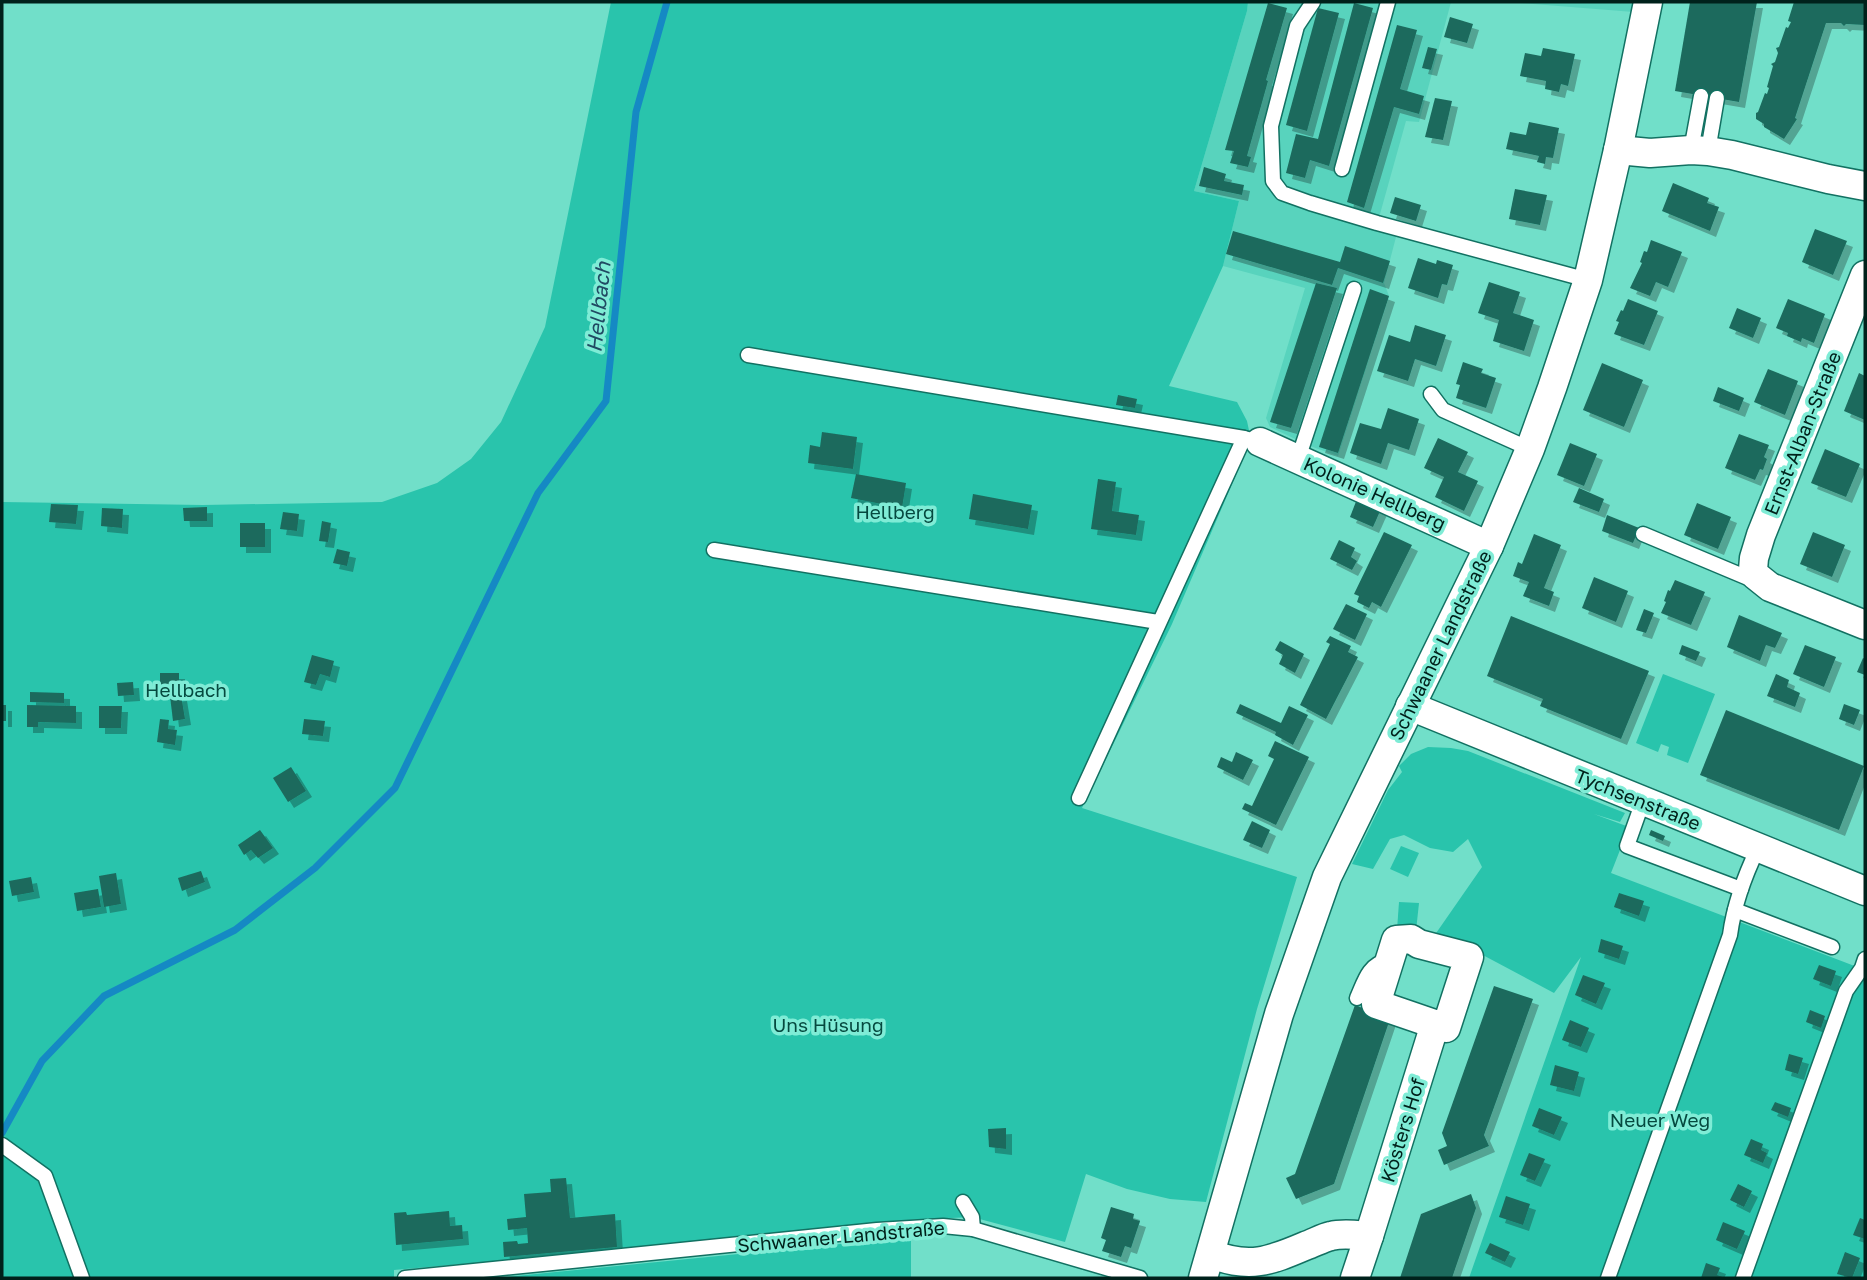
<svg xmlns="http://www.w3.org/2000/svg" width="1867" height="1280" font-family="'Golos Text',sans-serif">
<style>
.built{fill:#58d3bd}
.green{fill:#29c4ac}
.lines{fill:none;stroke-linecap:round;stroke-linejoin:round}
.stream{stroke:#1589c4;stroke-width:7}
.building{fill:#1b6b5d;filter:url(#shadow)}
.lane-casing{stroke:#127162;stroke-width:17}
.street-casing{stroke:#127162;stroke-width:31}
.lane{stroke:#fff;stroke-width:14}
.street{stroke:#fff;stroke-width:28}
.labels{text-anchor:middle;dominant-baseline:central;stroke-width:7;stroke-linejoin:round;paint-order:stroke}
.street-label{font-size:19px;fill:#00211b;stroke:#7fecd6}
.park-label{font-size:19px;fill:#05493f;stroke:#7fecd6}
.water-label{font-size:21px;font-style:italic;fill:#204963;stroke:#7fecd6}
</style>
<defs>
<filter id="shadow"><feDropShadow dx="6" dy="6" stdDeviation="0" flood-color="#0004"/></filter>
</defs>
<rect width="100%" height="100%" fill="#71dfc9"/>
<g class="built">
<path d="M1248,2h203l-32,120 -13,-1 -26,93 -3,17 19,6 -12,46 5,13 -51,160 -28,-10 -40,-19 -4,-9 39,-130 -82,-22 16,-65 -45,-10 53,-180z"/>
<path d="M1507,2h141l-2,11z"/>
</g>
<g class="green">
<path d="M611,2h637l-1,9 -53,180 45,10 -16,65 -54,120 68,16 10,19 4,19 -79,184 -90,184 215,69 -40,132 -51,193 -36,-3 -43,-10 -41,-15 -21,68 -93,-25 -61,3 -120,11 -146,17 -251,22v8h-392v-776l201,3 179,-3 55,-19 34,-24 30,-37 44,-95z"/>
<path d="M1663,674l52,20 -27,69 -21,-8 2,-8 -8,-3 -3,8 -22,-9z"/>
<path d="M1428,747l23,1 17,3 157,62 -5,9 -26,-8 35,13 -18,46 254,97v308h-396l112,-321 -27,36 -75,-40 -47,-14 50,-72 -14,-28 -15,13 -23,-4 -26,-13 -14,4 -17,30 -21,-5 36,-74 14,-18 -3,-6 12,-12z"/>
<path d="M1401,846l18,7 -11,24 -18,-8z"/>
<path d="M1399,902l20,1 -3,28 -19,-1z"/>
<path d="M911,1237v41h-416z"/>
</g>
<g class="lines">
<path class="stream" d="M2,1133l40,-72 62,-65 131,-66 80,-62 80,-80 143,-295 68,-92 30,-289 31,-110"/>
</g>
<g class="building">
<path d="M1690,2h67l-18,100 -64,-11z"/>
<path d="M1794,2h71v23l-19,-1 -2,2 -3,-3h-15l-31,95 2,1 -13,20 -20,-12v-3l-8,-5v-6l2,-1 7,-19 2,1 2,-6 -2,-1 6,-21 -2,-2 4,-2 3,-9 -2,-5 3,-1 7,-20 2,1 3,-6 -3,-1z"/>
<path d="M1268,3l19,5 -21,72 2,1 -21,75 4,1 -3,10 -18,-4 4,-12 -9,-1z"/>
<path d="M1354,3l19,5 -44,158 -19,-6 -5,18 -19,-5 10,-39 22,5z"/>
<path d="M1318,8l21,5 -32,118 -21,-6z"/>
<path d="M1450,17l23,7 -6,19 -23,-6z"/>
<path d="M1397,25l20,5 -17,59 24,7 -5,18 -25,-7 -30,101 -17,-6z"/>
<path d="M1428,47l9,2 -6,21 -9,-2z"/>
<path d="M1543,48l32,6 -7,32 -7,-2 -2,8 -14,-3 1,-8 -26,-5 5,-23 16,3z"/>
<path d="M1435,98l17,3 -9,39 -18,-3z"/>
<path d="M1529,122l30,6 -6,30 -7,-1 -1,7 -8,-2 2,-6 -33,-7 4,-17 16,3z"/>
<path d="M1204,167l22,7 -2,7 20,4 -2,10 -43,-9z"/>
<path d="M1673,183l36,15 -2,5 12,4 -9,24 -48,-20z"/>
<path d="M1515,189l32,6 -7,30 -31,-6z"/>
<path d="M1395,197l26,8 -5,16 -26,-8z"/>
<path d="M1815,229l32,12 -14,34 -31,-13z"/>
<path d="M1233,231l107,31 5,-16 45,15 -7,22 -45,-15 -6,17 -106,-31z"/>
<path d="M1651,240l31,12 -14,35 -12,-5 -6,14 -20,-8 12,-25 -2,-1 4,-11 3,1z"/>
<path d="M1418,258l18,6 1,-4 16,5 -6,20 -5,-1 -4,14 -30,-10z"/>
<path d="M1489,282l31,10 -7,21 21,7 -10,31 -31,-10 6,-21 -21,-7z"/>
<path d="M1316,283l21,5 -46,140 -21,-6z"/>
<path d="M1370,289l19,7 -51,157 -19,-6z"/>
<path d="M1628,299l30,12 -14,34 -30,-11 5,-12 -3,-1 5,-11 2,1z"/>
<path d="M1788,299l37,15 -11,29 -12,-5 -1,4 -14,-6 1,-3 -12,-5z"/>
<path d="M1737,308l24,10 -8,20 -24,-10z"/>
<path d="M1415,325l31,10 -10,31 -21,-7 -7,22 -31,-10 12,-36 21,7z"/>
<path d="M1463,362l20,7 -2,4 15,5 -10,30 -30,-10 4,-13 -4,-1z"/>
<path d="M1602,363l41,17 -19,47 -41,-17z"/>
<path d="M1768,369l30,12 -13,34 -31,-13z"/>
<path d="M1859,373l6,3v44l-21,-9z"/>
<path d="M1718,387l26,11 -5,13 -26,-10z"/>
<path d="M1118,395l19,4 -2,9 -19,-3z"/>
<path d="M1388,408l31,11 -10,31 -21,-7 -7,21 -31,-11 10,-30 21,6z"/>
<path d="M822,432l35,5 -4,32 -45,-6 2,-18 10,2z"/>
<path d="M1739,434l30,11 -5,12 3,2 -4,11 -3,-1 -5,11 -30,-12z"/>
<path d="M1438,438l30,14 -10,20 20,9 -14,30 -29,-14 9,-20 -20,-9z"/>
<path d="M1570,443l27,11 -13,32 -27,-11z"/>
<path d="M1825,449l35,15 -14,33 -35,-14z"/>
<path d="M856,474l50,9 -4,25 -51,-10z"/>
<path d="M1098,479l18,3 -4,29 27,4 -3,20 -45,-6z"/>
<path d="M1579,488l25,11 -5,13 -26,-10z"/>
<path d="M973,494l59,11 -4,24 -59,-10z"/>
<path d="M1357,499l24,10 -8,18 -23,-10z"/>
<path d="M1697,503l34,14 -13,32 -34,-14z"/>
<path d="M51,504l27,1 -2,19 -27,-2z"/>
<path d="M207,507v14h-23l-1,-13z"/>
<path d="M102,508l21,1 -1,19 -21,-2z"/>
<path d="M283,512l16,2 -2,17 -17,-2z"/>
<path d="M1607,515l32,13 -6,15 -31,-12z"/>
<path d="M322,521l9,2 -3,19 -9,-1z"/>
<rect x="240" y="523" width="25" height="24"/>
<path d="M1384,532l28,13 -31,62 -9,-5 -3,6 -12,-6 2,-6 -5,-2z"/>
<path d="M1813,532l32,13 -13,32 -32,-13z"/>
<path d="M1534,534l27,11 -17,43 10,4 -5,14 -26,-10 6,-14 -16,-6 5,-14 4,2z"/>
<path d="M1339,540l16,8 -4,9 6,4 -5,9 -22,-11z"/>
<path d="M337,549l13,3 -3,14 -14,-3z"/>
<path d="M1594,577l34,14 -12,31 -34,-14z"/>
<path d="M1675,580l30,12 -14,33 -30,-12 5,-11 -2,-1 4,-11 2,1z"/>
<path d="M1346,604l21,10 -12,26 -22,-11z"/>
<path d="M1644,609l10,4 -8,20 -10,-3z"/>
<path d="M1739,615l43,18 -7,15 -9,-3 -6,16 -33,-14z"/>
<path d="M1511,616l138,55 -28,68 -81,-33 3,-7 -56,-23z"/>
<path d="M1330,636l21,10 -3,6 10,5 -32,62 -26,-14 30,-61 -4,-2z"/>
<path d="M1280,641l24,13 -9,19 -16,-9 4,-9 -8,-5z"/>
<path d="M1682,645l18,7 -4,9 -17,-7z"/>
<path d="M1805,645l31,12 -12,30 -31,-13z"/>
<path d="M312,655l22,6 -4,16 -10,-3 -4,11 -12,-3z"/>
<path d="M1863,658l2,1v16l-8,-3z"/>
<path d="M160,673h19v13l-19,1z"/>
<path d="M1776,674l13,6 -2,7 13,6 -5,14 -28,-11z"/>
<path d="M133,682l1,13 -16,1 -1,-13z"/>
<path d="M30,692l34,1v10l-34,-1z"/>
<path d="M181,695l4,24 -12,2 -3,-25z"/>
<path d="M1240,704l41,19 8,-17 19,9 -15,30 -18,-10 1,-3 -40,-19z"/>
<path d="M1844,704l16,6 -6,15 -15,-6z"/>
<rect x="2" y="705" width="4" height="16"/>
<path d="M27,705l49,1v17l-38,-1v5h-11z"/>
<path d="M99,706h23l-1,22h-22z"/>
<path d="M1726,710l138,56 -25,64 -139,-55z"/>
<path d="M160,719l9,1 -1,9 9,1 -2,15 -18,-3z"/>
<path d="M304,719l21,2 -2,15 -21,-2z"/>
<path d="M1275,741l34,16 -33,68 -34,-16 3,-6 7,3 22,-47 -6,-3z"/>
<path d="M1236,752l17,8 -10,20 -26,-13 4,-10 11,5z"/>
<path d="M291,767l15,24 -18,11 -15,-24z"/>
<path d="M1252,821l18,9 -8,18 -19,-8z"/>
<path d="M260,830l13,18 -15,10 -7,-8 -7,5 -6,-10z"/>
<path d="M1651,830l14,6 -2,5 -14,-6z"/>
<path d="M201,871l4,11 -23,9 -4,-13z"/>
<path d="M116,873l5,31 -17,3 -5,-31z"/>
<path d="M31,877l3,15 -22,4 -3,-15z"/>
<path d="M98,889l3,18 -24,4 -3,-18z"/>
<path d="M1619,893l25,8 -5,15 -25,-9z"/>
<path d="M1601,939l22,7 -4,13 -21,-7z"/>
<path d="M1819,965l17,6 -5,15 -18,-7z"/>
<path d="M1583,975l22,8 -9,21 -21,-9z"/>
<path d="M1494,986l39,13 -49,136 5,11 -45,19 -6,-15 9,-4 -5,-13z"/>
<path d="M1355,1005l35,14 -56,165 -38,15 -10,-21 9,-4z"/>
<path d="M1810,1010l15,6 -4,12 -15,-6z"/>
<path d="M1570,1020l19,8 -8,19 -19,-7z"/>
<path d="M1789,1054l14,4 -5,16 -13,-4z"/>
<path d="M1555,1065l24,7 -5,19 -24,-6z"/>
<path d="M1775,1102l16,6 -3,9 -17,-7z"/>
<path d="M1539,1108l23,9 -8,18 -22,-9z"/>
<path d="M1006,1128v21l-17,-2 -1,-18z"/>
<path d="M1751,1139l12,5 -2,6 6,3 -4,10 -19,-8z"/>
<path d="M1529,1153l16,6 -10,22 -15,-6z"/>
<path d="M566,1178l4,40 45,-4 2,33 -113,10 -1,-15 14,-1 1,3 10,-1 -1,-15 -19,2 -1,-11 19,-2 -2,-23 27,-2 -1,-13z"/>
<path d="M1738,1184l14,7 -8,16 -14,-7z"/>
<path d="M1471,1194l5,14 -24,70h-52l21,-64z"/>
<path d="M1506,1196l24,8 -7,21 -24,-8z"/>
<path d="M1111,1207l23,7 -1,5 7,2 -9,27 -6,-2 -4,11 -19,-6 4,-11 -5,-2z"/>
<path d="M449,1211l1,15 12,-1 1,14 -67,6 -2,-32 12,-1 1,3z"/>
<path d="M1860,1218l5,2v19l-12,-4z"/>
<path d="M1723,1222l22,9 -8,18 -21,-9z"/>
<path d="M1490,1243l20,9 -5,10 -20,-9z"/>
<path d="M1845,1252l15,6 -8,20 -15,-4z"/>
<path d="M1706,1263l14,5 -3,7 9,3h-25z"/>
</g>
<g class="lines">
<g class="lane-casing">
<g id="lane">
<path d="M1313,2l-16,24 -26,100 2,55 9,12 28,10 67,20 211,57"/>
<path d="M1691,150l10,-54"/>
<path d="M1708,151l9,-53"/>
<path d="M1342,169l46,-167"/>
<path d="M748,355l496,83 16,4"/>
<path d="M1431,394l12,16 87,39"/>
<path d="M1298,459l56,-170"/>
<path d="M1643,534l112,47"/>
<path d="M714,550l444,72"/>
<path d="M1079,798l165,-360"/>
<path d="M1643,801l-16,45 114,43"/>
<path d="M1735,910l97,37"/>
<path d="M1357,998c7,-15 11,-34 30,-37"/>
<path d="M2,1145l43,31 37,102"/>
<path d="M963,1202l9,15 1,12"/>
<path d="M405,1278l472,-48 66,-4 30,3 167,49"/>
<path d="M1608,1278l122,-343c4,-30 15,-60 28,-87"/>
<path d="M1743,1278l103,-287 16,-23 3,-9"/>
</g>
</g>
<g class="street-casing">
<g id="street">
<path d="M1618,150l32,3 41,-3 17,1 24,4 96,24 37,7"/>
<path d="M1865,275l-104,260 -7,23 -1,12 2,5 15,12 95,38"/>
<path d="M1260,442l229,104"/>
<path d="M1410,706l455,185"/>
<path d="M1411,939l8,5 50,13 -23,71 -70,-24 20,-64z"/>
<path d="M1211,1254c38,15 59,7 94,-8 9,-3 17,-8 26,-10 12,-3 25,-1 38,0l66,-212"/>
<path d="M1203,1278l76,-264 48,-137 162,-331 41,-97 22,-61 36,-108 30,-130 30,-148"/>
<path d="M1355,1278l14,-42"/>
</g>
</g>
<use href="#lane" class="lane"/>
<use href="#street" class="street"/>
</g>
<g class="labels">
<g class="street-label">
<text transform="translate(1802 433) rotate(-68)">Ernst-Alban-Straße</text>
<text transform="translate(1375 493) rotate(24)">Kolonie Hellberg</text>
<text transform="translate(1440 645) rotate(-64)">Schwaaner Landstraße</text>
<text transform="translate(1638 799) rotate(22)">Tychsenstraße</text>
<text transform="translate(1402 1130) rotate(-73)">Kösters Hof</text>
<text transform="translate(841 1236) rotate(-5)">Schwaaner Landstraße</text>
</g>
<g class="park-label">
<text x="895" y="511">Hellberg</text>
<text x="186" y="689">Hellbach</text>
<text x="828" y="1024">Uns Hüsung</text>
<text x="1660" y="1119">Neuer Weg</text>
</g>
<g class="water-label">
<text transform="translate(598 307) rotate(-84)">Hellbach</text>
</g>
</g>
<rect width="1867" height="1280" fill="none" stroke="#00211b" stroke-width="7"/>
</svg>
